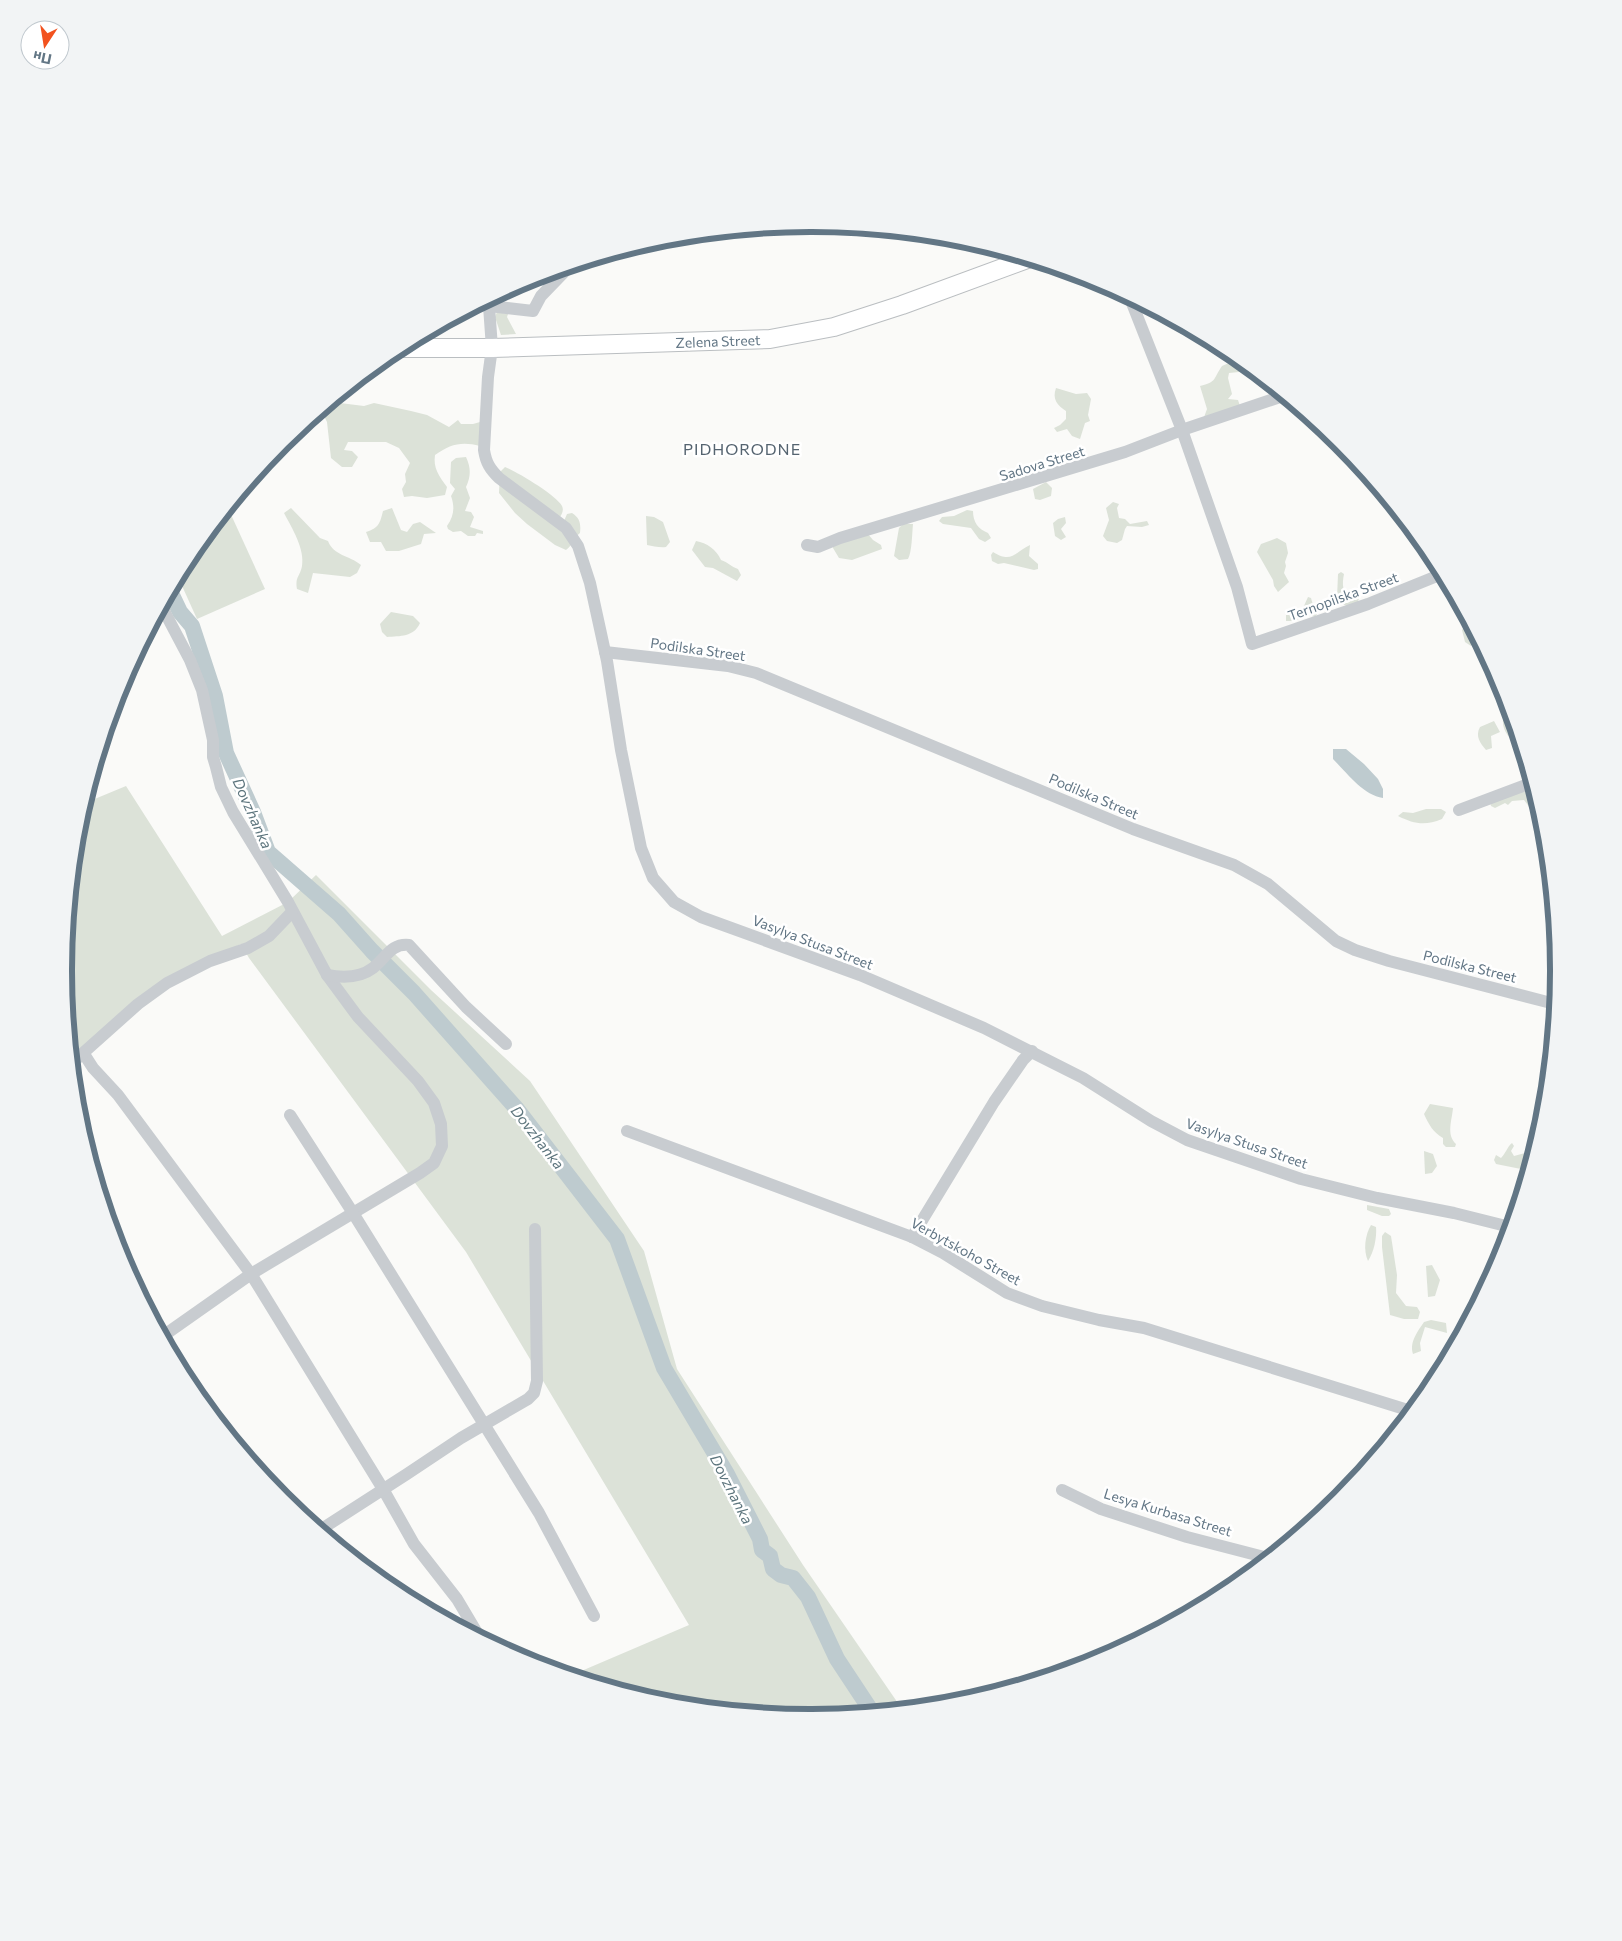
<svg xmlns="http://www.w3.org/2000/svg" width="1622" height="1941" font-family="Commissioner,sans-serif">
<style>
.green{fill:#dce2d8}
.water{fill:#becbcf}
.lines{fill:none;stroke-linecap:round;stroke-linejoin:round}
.river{stroke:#becbcf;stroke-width:16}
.highway-casing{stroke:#babec1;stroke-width:20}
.minor{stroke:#c8ccd0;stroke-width:12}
.highway{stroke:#fff;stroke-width:18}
.labels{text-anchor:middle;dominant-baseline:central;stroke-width:5;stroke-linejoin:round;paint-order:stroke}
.street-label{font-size:14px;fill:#627685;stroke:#fff}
.water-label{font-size:15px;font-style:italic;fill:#5e767e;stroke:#fff}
.quarter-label{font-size:16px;letter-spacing:1px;fill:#556470;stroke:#fff}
.rim{fill:none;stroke:#627685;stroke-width:6}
</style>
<rect width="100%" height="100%" fill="#fafaf8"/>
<g class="green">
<path d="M497,312l11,2 -1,3 9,17 -15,1 -6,-18z"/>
<path d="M1231,362l11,5 -3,5 -10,1 -1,5 4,16 -4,5 10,1 2,6 -37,14 4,-11 -7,-23c17,-4 13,-7 22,-20z"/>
<path d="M1056,388l20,6 11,-1 4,6 -3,16 2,6 -5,2 -5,16 -8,-3 -5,-7 -10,3 -3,-4 6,-3 6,-6v-8c-9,-6 -14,-12 -10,-23z"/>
<path d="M332,402l32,4 10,-3 37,8 16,4 22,12 9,-7 3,4h12l7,-2v24c-18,-5 -30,-2 -45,9 -2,13 4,21 12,32l-2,8 -18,3 -15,-2 -8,1 -2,-8 4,-7 -1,-8 5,-11 -11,-15 -13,-6h-38l-4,8 8,1 6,6 -6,10h-10l-11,-9 -4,-36 -4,-8 -9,7h-5z"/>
<path d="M466,457c5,11 5,19 0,30l4,11 -5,13 6,1 3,5 -4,10 13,4v3l-6,-1 -2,3h-7l-7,-5 -8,1 -5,-3 -1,-3c7,-10 8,-19 4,-30l4,-7 -5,-6 1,-21 5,-4z"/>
<path d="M505,467c12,5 51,28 57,39 2,4 0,8 -2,11l4,4 3,-7 5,-1c8,5 9,11 8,20 -7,5 -6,11 -14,17l-11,-5 -28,-21 -12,-11 -16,-20 1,-21z"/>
<path d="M1046,482l6,6 -1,8 -11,4 -5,-1 -2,-10z"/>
<path d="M1113,502l6,2 -2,4 2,10 6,1 5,5 17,-3 2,4 -7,2 -15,-1 -2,3 -3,11 -5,3 -10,-2 -4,-5 6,-16 -3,-12z"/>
<path d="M228,508l37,81 -68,30 -19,-42 12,-22z"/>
<path d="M291,508l29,30 8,3c6,15 21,14 33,24l-4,8 -7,4 -37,-4 -5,20 -11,-4c-2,-13 3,-12 5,-23 3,-17 -10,-38 -18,-53z"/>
<path d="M392,508l9,22 6,2 6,-8 7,-2 16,11 -12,1 -3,10 -22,7h-13l-5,-9h-11l-4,-10c13,-4 14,-9 17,-21z"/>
<path d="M967,510l6,1c0,11 5,18 15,22l3,5 -6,4 -6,-3 -8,-11 -28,-4 -4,-3 3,-4 12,-1z"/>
<path d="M646,516l8,1 9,5 7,20 -4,5c-6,1 -13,-1 -19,-2z"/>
<path d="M1065,517l1,6 -5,6 5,8 -5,3 -6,-4 -2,-13 5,-4z"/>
<path d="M903,524h10c-1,10 -1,28 -5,35l-9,1 -5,-4 5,-28z"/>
<path d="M867,533l6,7 8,5 1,4 -30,11 -13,-2 -6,-10 -1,-7z"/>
<path d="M1277,538l9,5 2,10 -3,9 1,4 -2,7 5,9 -11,10 -4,-6 -1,-6 -16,-28 4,-8z"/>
<path d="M696,541c11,2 20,8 25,19 7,2 10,7 17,9l3,6 -4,6 -24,-13 -8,-1 -13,-17z"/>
<path d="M1030,545l-1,11 9,8v5l-4,1 -30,-7 -6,1 -6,-3 -1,-6 2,-3c19,12 22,0 37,-7z"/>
<path d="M1341,572l3,2c-2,10 -2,19 7,25l8,-1 -1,4 -11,4 -7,-3 -3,-5 1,-24z"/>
<path d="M1308,597l3,1 2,7 7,5 -5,7 -14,-4v4l-5,4h-10v-6l17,-7z"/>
<path d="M391,612l22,4 7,7c-6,14 -20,13 -33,14l-5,-5 -2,-8z"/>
<path d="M1468,622l4,9 -2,2 2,10 -1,3 -6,-4 -3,-12z"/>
<path d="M1509,709l12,40 -3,2 -5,-3v-11l-3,1c-8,-9 -8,-16 -6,-28z"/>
<path d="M1494,721l6,11 -9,4 1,12 -6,2c-6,-7 -11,-14 -6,-23z"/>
<path d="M126,786l96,150 66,-34 28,-27 115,115 99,91 114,170 33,118 126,196 99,144 -91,9 -146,-15 -93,-28 117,-50 -223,-373 -217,-294 -8,-14 -62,30 -107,83 -8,-87 14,-146 7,-21z"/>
<path d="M1532,787l11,36 -12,-8 -1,-7 -6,-8 -12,1 -4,4 -3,-2 -10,5 -4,-2 -1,-4z"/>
<path d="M1426,809h15l5,3 -4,7c-17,7 -28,5 -44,-3l5,-4 10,1z"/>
<path d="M1430,1104l23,4c-1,12 -7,27 3,36l-1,3h-9l-3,-3v-6c-10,-6 -14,-13 -19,-24z"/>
<path d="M1512,1143l2,3 -3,5 3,5 11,-3 1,6 -5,10 -25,-5 -2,-4 2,-5 5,3c5,-5 6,-11 11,-15z"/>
<path d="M1424,1151l9,3 4,12 -5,7 -7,1z"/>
<path d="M1367,1205l22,4 2,5 -2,2h-7l-15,-6z"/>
<path d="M1371,1225l5,2c1,10 -2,25 -8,34 -5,-11 -3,-26 3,-36z"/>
<path d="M1385,1232l6,4 6,39 -1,18 10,13 11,1 3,5 -2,7h-14l-14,-4 -8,-68v-11z"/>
<path d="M1432,1265l8,15 -5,16 -7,1 -2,-31z"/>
<path d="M1431,1320l15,3 1,10 -22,-6 -5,16 1,8 -8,3c-4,-12 5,-23 11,-32z"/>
</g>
<path class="water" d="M1333,749h13l18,15 14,15 5,10v9c-20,-3 -36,-25 -50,-39z"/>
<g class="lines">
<path class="river" d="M170,591l10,21 12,14 23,70 11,57 27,59 15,40 71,62 33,37 42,42 102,115 101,131 47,129 63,106 33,65 2,11 8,6 3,13 8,6 12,3 15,19 29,62 35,53"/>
<g class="highway-casing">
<path id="highway" d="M397,348h95l278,-9 64,-12 68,-22 125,-46"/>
</g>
<g class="minor">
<path d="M1130,298l52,132 55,157 15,57 116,-40 74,-30"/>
<path d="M481,304l8,2 3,42 -4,29 -4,73c2,13 6,19 15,28l67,50 12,18 12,37 17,78 14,89 20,98 12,30 21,24 27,15 159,58 124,53 99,50 68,43 36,19 114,39 76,19 77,15 56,14"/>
<path d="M489,306l44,5 8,-15 28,-29"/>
<path d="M807,545l11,2 22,-9 285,-86 57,-22 101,-34"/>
<path d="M162,607l28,53 12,30 11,50v17l3,10 5,20 12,25 55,90 39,73 31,42 60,64 16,22 7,21 1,22 -8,17 -14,10 -169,101 -88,62"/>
<path d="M605,652l123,14 28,7 377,156 101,36 34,19 68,57 19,9 34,11 166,43"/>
<path d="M1459,810l72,-27"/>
<path d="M327,975c16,3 33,3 46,-7 13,-10 18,-25 36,-23l57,62 40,37"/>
<path d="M84,1054l9,14 25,27 133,179 132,215 31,55 43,55 22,37"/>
<path d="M73,1062l65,-58 29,-21 43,-22 38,-13 21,-12 23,-24"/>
<path d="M290,1115l63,98 186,300 55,103"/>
<path d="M627,1131l285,106 31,16 64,40 35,13 57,14 45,8 267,83"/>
<path d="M912,1237l82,-135 29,-42 9,-9"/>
<path d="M1062,1490l39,19 86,28 81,21"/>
<path d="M320,1530l87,-56 54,-36 67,-39 6,-6 3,-12 -2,-152"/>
</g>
<use href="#highway" class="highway"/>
</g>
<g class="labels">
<g class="street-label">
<text transform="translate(718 341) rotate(-2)">Zelena Street</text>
<text transform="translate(1042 463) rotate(-17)">Sadova Street</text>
<text transform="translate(1343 596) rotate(-20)">Ternopilska Street</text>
<text transform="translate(698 649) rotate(8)">Podilska Street</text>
<text transform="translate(1094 796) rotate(23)">Podilska Street</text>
<text transform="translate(813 942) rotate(21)">Vasylya Stusa Street</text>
<text transform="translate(1470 966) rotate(14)">Podilska Street</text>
<text transform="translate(1247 1143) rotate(19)">Vasylya Stusa Street</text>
<text transform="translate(966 1251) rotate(29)">Verbytskoho Street</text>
<text transform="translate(1168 1512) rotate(17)">Lesya Kurbasa Street</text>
</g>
<g class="water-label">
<text transform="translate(253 813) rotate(66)">Dovzhanka</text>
<text transform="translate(538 1137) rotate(52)">Dovzhanka</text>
<text transform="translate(732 1489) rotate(63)">Dovzhanka</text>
</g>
<g class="quarter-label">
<text x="742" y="448">PIDHORODNE</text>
</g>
</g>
<path d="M0 0H1622V1941H0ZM810 232H812A738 738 0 0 1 1550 970V971A738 738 0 0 1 812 1709H810A738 738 0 0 1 72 971V970A738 738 0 0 1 810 232Z" fill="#f2f4f5" fill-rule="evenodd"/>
<path class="rim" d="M810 232H812A738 738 0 0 1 1550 970V971A738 738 0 0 1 812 1709H810A738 738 0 0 1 72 971V970A738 738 0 0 1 810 232Z"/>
<g transform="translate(45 45) rotate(192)"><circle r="24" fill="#ffffff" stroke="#c0c8ce"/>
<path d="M0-4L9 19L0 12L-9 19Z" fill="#f2521f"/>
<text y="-8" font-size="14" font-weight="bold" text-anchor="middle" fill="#627685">Пн</text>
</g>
</svg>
